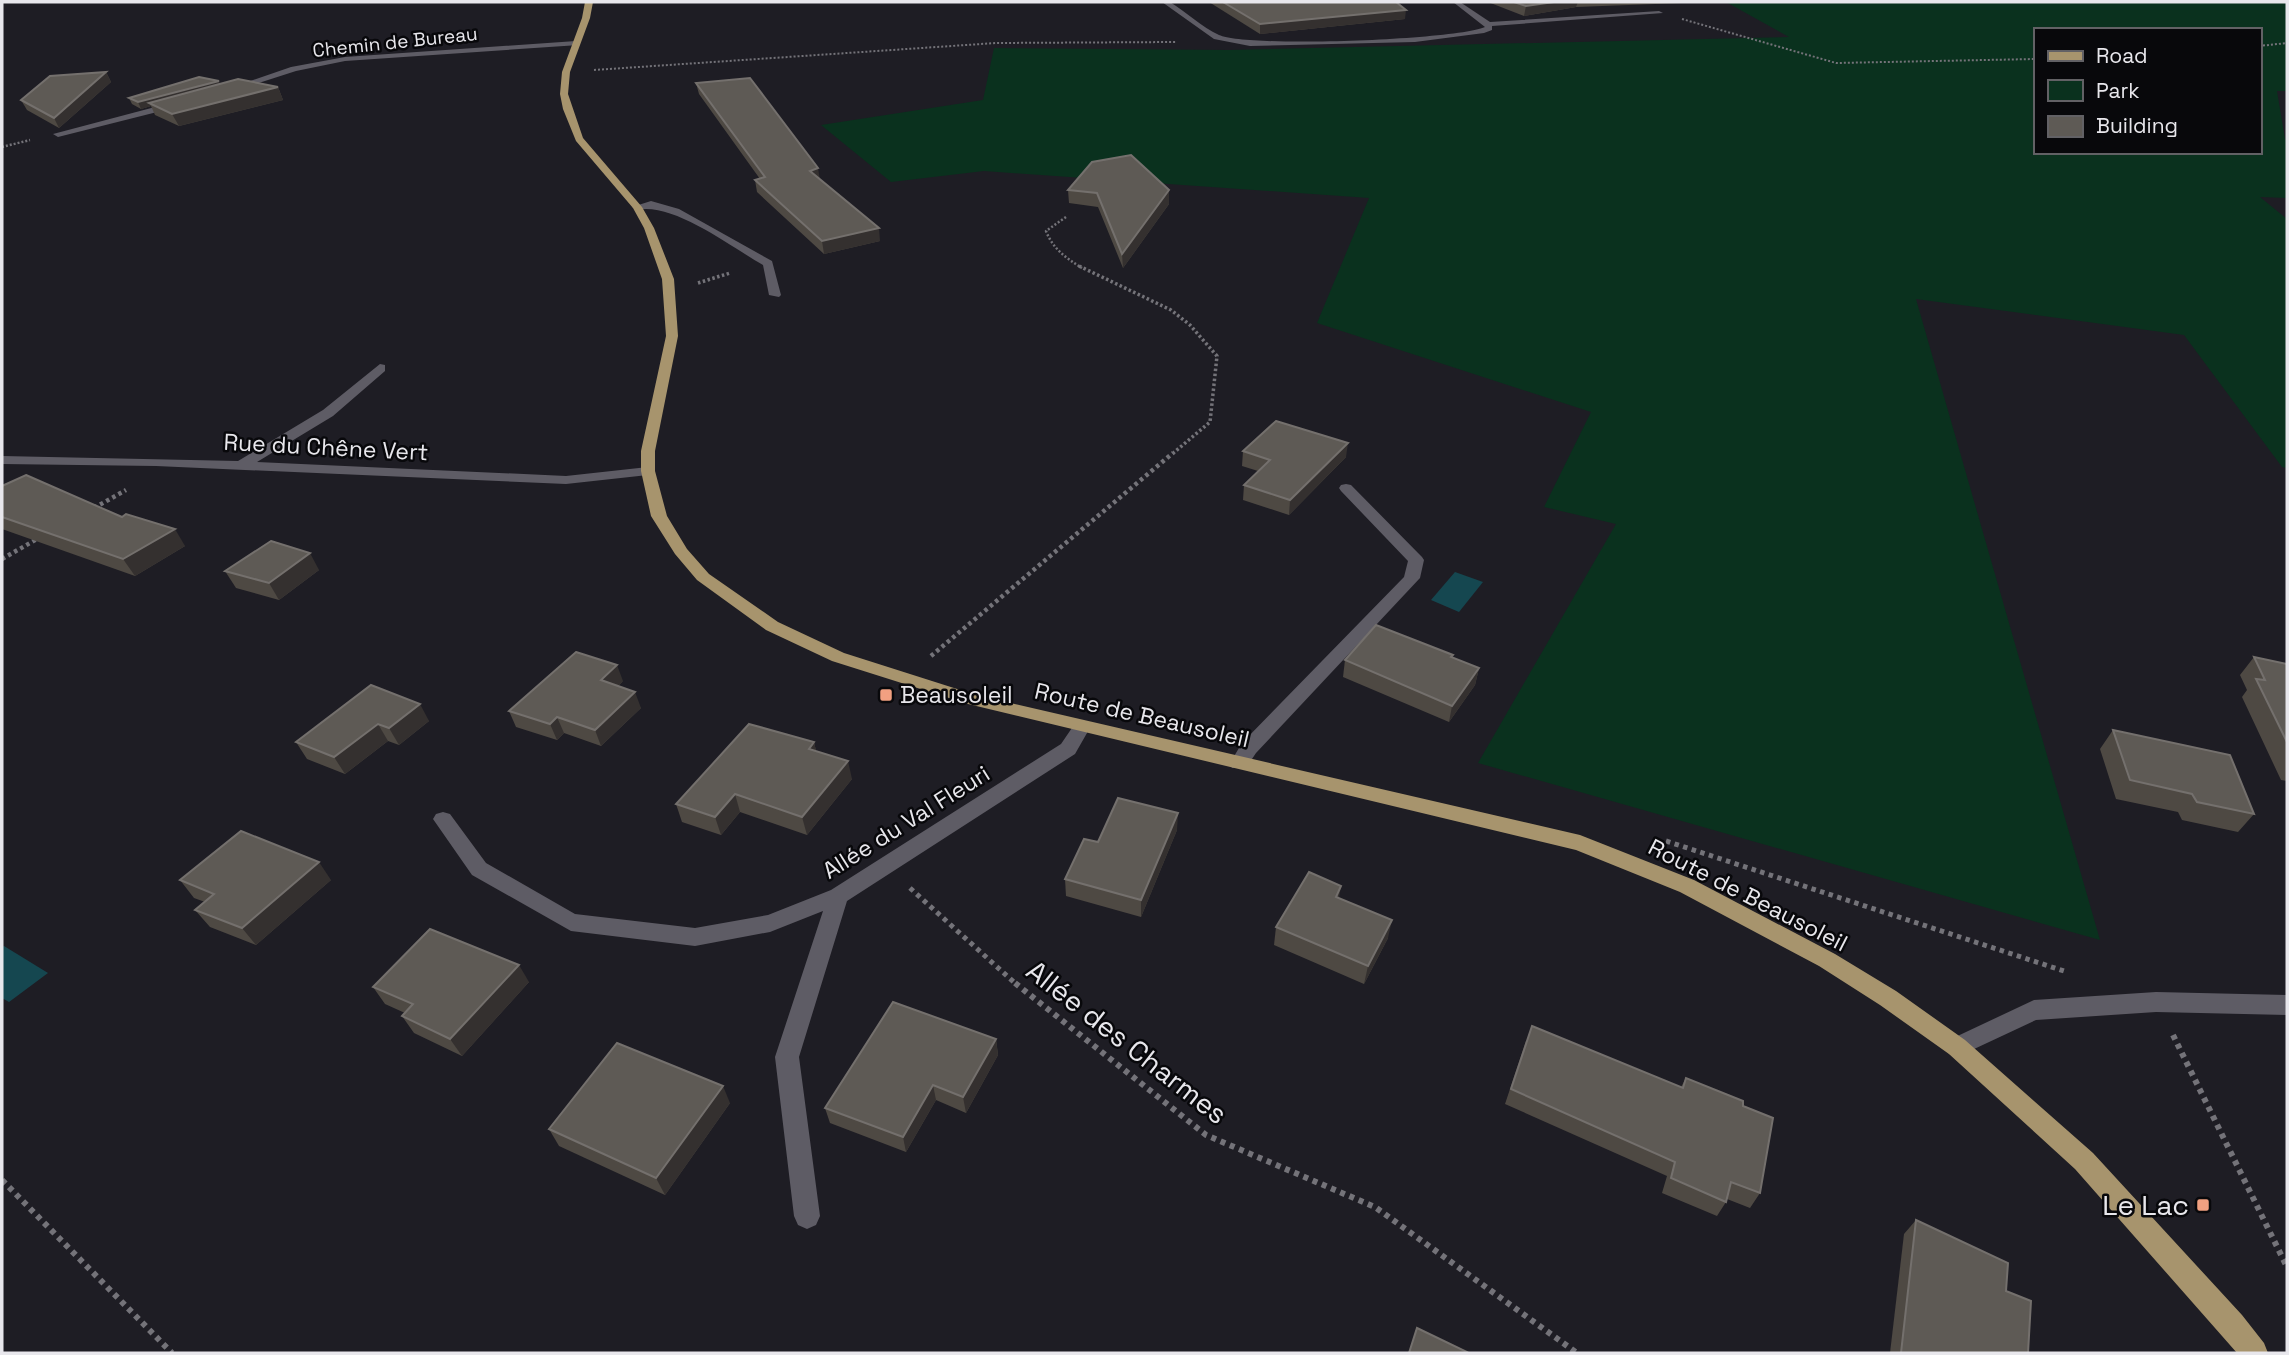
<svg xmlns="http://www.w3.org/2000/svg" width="2289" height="1355" font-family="'Space Grotesk',sans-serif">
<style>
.green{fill:#0a311e;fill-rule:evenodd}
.water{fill:#154750}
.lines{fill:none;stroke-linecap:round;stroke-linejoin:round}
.path-far5{stroke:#747379;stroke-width:2;stroke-dasharray:2 2;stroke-linecap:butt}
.path-far4{stroke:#747379;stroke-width:2.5;stroke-dasharray:2 2;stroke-linecap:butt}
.path-far3{stroke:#747379;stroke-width:3.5;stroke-dasharray:2.5 2.5;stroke-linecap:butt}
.path-far2{stroke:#747379;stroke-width:4.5;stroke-dasharray:3.5 3.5;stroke-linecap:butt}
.path-far1{stroke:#747379;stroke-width:5;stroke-dasharray:4.5 4.5;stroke-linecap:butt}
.path{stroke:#747379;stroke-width:6;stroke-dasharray:5 5;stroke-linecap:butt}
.minor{fill:#5e5c65;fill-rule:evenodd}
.major{fill:#a7946d;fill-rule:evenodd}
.wall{fill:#4e4943}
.shaded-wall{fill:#34302f}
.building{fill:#5e5a55;stroke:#74706d;stroke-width:2}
.poi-dot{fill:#f2a081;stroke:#08080b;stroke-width:2.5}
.labels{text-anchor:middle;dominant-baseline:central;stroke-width:5;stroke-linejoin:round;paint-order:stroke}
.far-street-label{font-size:19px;fill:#e8e7ec;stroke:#08080b}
.street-label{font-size:23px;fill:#e8e7ec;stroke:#08080b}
.poi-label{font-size:23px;fill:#e8e7ec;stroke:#08080b;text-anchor:start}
.near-street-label{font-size:28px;fill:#e8e7ec;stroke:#08080b}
.near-poi-label{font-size:28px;fill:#e8e7ec;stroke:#08080b;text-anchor:end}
</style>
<rect width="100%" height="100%" fill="#1e1d24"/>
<path class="green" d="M1726,2h561v89h-10l8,48 2,1v58l-27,-1 27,22v249l-5,-1 -98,-132 -268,-36 184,641 -622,-177 138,-239 -72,-17 47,-95 -274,-89 52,-125 -385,-27 -93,11 -70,-57 162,-25 11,-52 235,2 560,-13zM2035,30h224v122h-224z"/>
<g class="water">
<path d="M1455,572l28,10 -24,30 -28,-12z"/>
<path d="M4,946l44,27 -39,29 -7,-4v-51z"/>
</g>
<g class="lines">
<g class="path-far5">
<path d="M1682,19l154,44 199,-4"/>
<path d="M2259,46l28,-3"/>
<path d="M594,70l402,-27 180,-1"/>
</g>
<g class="path-far4">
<path d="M2,147l28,-7"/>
<path d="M1066,217l-20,14c7,18 20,27 36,37"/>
</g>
<g class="path-far3">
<path d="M1079,266l92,44 19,15 27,31 -7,66 -39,33"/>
<path d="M698,283l32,-10"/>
</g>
<g class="path-far2">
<path d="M94,508l32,-18"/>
<path d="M2,559l35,-20"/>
<path d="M931,656l242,-203"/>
</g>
<g class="path-far1">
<path d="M1666,841l401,131"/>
<path d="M910,888l107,97"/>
</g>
<g class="path">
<path d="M1015,983l191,152 169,72 202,146"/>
<path d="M2173,1035l114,232"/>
<path d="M2,1180l170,173"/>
</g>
<g class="minor">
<path d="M1162,2h8c16,10 32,25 49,33 29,13 236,5 266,-8l-32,-25h7l30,20 169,-11 4,2 -171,13v4l-8,3 -69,9 -165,4 -36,-7z"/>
<path d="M576,41l3,4 -234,16 -49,10 -65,21 -4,-3 64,-22 54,-10z"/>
<path d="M174,102l3,5 -119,30 -5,-3z"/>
<path d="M651,201l28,8 93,52 9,34 -2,2 -10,-2 -6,-30c-32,-18 -90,-63 -126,-55l-5,-3z"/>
<path d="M380,364l5,1v6l-52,45 -76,46 309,14 82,-9 7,4 -7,4 -82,9 -410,-18 -154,-2v-8l236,5 85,-51z"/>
<path d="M1346,484l5,1 71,72 2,3 -4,18 -164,175 -10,15h-14l-2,-5 12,-20 162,-166 4,-16 -67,-70 -2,-3 2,-3z"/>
<path d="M1082,720l6,2 3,4 -16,28 -228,147 -48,156 21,159 -4,9 -9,4 -9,-4 -4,-9 -19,-159 48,-146 -53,21 -75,14 -124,-15 -99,-56 -39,-56 3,-5 7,-2 7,2 36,49 89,51 120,14 73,-13 63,-25 230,-146 15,-22z"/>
<path d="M2156,992l131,3v20l-131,-3 -120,8 -79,37 -8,-3 -4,-7 4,-7 85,-40z"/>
</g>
<path class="major" d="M585,2h8l-3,16 -20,54 -2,22 15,44 59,69 12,21 20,51 4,57 -23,115v20l12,45 20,33 22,25 69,48 66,31 132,42 604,140 114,45 141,74 61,37 69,49 128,113 149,162 22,28 4,10h-31l-162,-184 -126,-115 -69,-49 -61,-39 -139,-74 -104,-42 -608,-146 -136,-43 -66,-31 -69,-50 -22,-26 -24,-38 -10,-45v-20l25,-115 -4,-57 -18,-51 -11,-20 -57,-67 -13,-32 -3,-15 2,-22 20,-54z"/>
</g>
<g class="wall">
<path d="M1209,2h187l9,17 -145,15z"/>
<path d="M1488,2h194v1l-106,4 -52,9z"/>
<path d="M106,72l5,10 -52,46 -32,-18 -6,-10z"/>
<path d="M696,83l124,96 60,62 -56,13 -67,-62 -2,-12 5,-1 -61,-85z"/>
<path d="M220,84l58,3 5,13 -104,26 -24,-11 -4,-9 -10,3 -9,-5 -3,-6z"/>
<path d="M1068,190h101v14l-46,64 -25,-61 -29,-4z"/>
<path d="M1243,451l103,6 -57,58 -46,-15 1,-15 14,-14 -16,-5z"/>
<path d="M2,486l183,60 -50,30 -133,-47z"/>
<path d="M319,570l-40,30 -43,-12 -11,-17z"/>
<path d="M2254,657l33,7v117l-6,-1 -39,-83 5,-7 -7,-15z"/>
<path d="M1453,658l26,10 -4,17 -26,37 -106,-45 2,-17z"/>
<path d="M623,681l-5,5 23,22 -40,38 -37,-13 -7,7 -41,-13 -7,-16z"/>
<path d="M371,685l58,36 -30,24 -11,-4 -43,33 -38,-15 -11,-17z"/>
<path d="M2113,730l141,84 -16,18 -56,-12 -4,-8 -62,-13 -16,-50z"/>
<path d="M814,742l2,9 36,28 -45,56 -67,-23 -19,23 -39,-13 -6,-18z"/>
<path d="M1177,830l-36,87 -75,-21 -1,-17 33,-37z"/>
<path d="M180,880h151l-75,65 -46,-18 -15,-17 10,-8 -11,-4z"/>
<path d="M1339,899l49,39 -24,46 -90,-39 2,-18z"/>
<path d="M529,982l-67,74 -48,-23 -12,-17 3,-3 -20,-9 -12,-17z"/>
<path d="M996,1039l2,16 -32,58 -30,-13 -30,52 -76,-29 -5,-15z"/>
<path d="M1526,1041l155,46 5,-9 57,28 17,87 -10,15 -23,-9 -1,3 -9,14 -55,-23 5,-17 -162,-72z"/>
<path d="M730,1103l-65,92 -106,-49 -10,-17z"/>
<path d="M1916,1220l90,71 22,62h-138l14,-119z"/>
</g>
<g class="shaded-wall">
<path d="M1554,2h24l-2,5 -52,9 2,-10z"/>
<path d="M1406,10l-1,9 -145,15v-10z"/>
<path d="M106,72l5,10 -52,46 -5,-10z"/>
<path d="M219,81l2,6 -72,16 2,3 -10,3 -3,-7z"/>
<path d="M278,87l5,13 -104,26 -7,-12z"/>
<path d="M818,168l2,12 -10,-9z"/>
<path d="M1169,190v14l-46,64 -1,-14z"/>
<path d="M879,228l1,13 -56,13 -2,-13z"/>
<path d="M1348,443l-2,14 -57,58 1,-15z"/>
<path d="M175,529l10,17 -50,30 -12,-17z"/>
<path d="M310,553l9,17 -40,30 -10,-17z"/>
<path d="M617,665l6,16 -16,15 -6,-16z"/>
<path d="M1479,668l-4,17 -26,37 3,-16z"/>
<path d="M635,692l6,16 -40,38 -6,-16z"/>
<path d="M420,704l9,17 -30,24 -10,-17z"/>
<path d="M557,717l7,16 -7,7 -7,-16z"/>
<path d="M378,724l10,17 -43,33 -11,-17z"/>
<path d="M814,742l4,17 -9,-10z"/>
<path d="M848,761l4,18 -45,56 -5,-18z"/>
<path d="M735,794l5,18 -19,23 -6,-18z"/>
<path d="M1178,813l-1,17 -36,87v-17z"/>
<path d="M319,862l12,18 -75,65 -14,-17z"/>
<path d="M1341,886l-3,18 -2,-7z"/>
<path d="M1392,920l-4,18 -24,46 4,-18z"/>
<path d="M519,965l10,17 -67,74 -12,-17z"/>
<path d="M996,1039l2,16 -32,58 -3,-16z"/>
<path d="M933,1085l3,15 -30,52 -3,-15z"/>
<path d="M723,1086l7,17 -65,92 -9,-17z"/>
</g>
<g class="building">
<path d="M1223,2h173l10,8 -146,14z"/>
<path d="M1514,2h40l-28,4z"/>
<path d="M106,72l-52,46 -33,-18 29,-24z"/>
<path d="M199,77l20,4 -81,21 -9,-4z"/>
<path d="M750,78l68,90 -8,3 69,57 -57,13 -67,-61 10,-3 -69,-94z"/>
<path d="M238,79l40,8 -106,27 -23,-11z"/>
<path d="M1131,155l38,35 -47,64 -25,-61 -29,-3 24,-28z"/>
<path d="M1276,421l72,22 -58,57 -46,-15 26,-25 -27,-9z"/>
<path d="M26,475l96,42 4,-3 49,15 -52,30 -121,-42v-31z"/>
<path d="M271,541l39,12 -41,30 -44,-12z"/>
<path d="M1376,625l77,30 -2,2 28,11 -27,38 -107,-46z"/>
<path d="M576,652l41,13 -16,15 34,12 -40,38 -38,-13 -7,7 -41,-13z"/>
<path d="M2254,657l33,7v78l-31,-63 9,1z"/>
<path d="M371,685l49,19 -31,24 -11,-4 -44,33 -38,-15z"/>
<path d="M749,724l65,18 -5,7 39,12 -46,56 -67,-23 -20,23 -39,-13z"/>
<path d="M2113,730l117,25 24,59 -57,-12 -5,-8 -62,-14z"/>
<path d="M1118,798l60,15 -37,87 -76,-21 19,-40 14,3z"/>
<path d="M241,831l78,31 -77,66 -47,-18 19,-16 -34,-14z"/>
<path d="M1309,872l32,14 -5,11 56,23 -24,46 -92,-39z"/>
<path d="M430,929l89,36 -69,74 -48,-23 11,-12 -40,-17z"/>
<path d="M893,1002l103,37 -33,58 -30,-12 -30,52 -78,-29z"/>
<path d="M1532,1026l151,62 3,-10 57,23v5l30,12 -13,75 -29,-11 -5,20 -55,-24 4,-16 -164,-73z"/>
<path d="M617,1043l106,43 -67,92 -107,-49z"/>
<path d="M1916,1220l92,43 -2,28 25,10 -3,52h-127z"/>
<path d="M1417,1328l50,24 -1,1h-57z"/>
</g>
<g class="poi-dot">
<rect x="879" y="688" width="14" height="14" rx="3.5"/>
<rect x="2196" y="1198" width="14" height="14" rx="3.5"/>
</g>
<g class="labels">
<g class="far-street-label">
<text transform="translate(395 42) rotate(-6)">Chemin de Bureau</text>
</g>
<g class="street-label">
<text transform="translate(326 447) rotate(3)">Rue du Chêne Vert</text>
<text transform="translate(1142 715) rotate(13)">Route de Beausoleil</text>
<text transform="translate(906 822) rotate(-32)">Allée du Val Fleuri</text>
<text transform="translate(1748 895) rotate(27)">Route de Beausoleil</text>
</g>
<g class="poi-label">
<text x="900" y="695">Beausoleil</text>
</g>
<g class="near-street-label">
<text transform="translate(1127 1042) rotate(38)">Allée des Charmes</text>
</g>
<g class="near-poi-label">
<text x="2189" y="1205">Le Lac</text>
</g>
</g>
<rect width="2289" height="1355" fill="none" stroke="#e8e7ec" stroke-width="7"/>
<rect x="2034" y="28" width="228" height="126" fill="#08080b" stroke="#626165" stroke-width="2"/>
<rect x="2048" y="51" width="35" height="10" fill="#a7946d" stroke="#626165" stroke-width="2"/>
<text x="2096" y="63" font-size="21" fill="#e8e7ec">Road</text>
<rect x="2048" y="80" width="35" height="21" fill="#0a311e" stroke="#626165" stroke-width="2"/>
<text x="2096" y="98" font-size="21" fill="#e8e7ec">Park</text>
<rect x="2048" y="116" width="35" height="21" fill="#5e5a55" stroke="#626165" stroke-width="2"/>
<text x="2096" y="133" font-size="21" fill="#e8e7ec">Building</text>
</svg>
